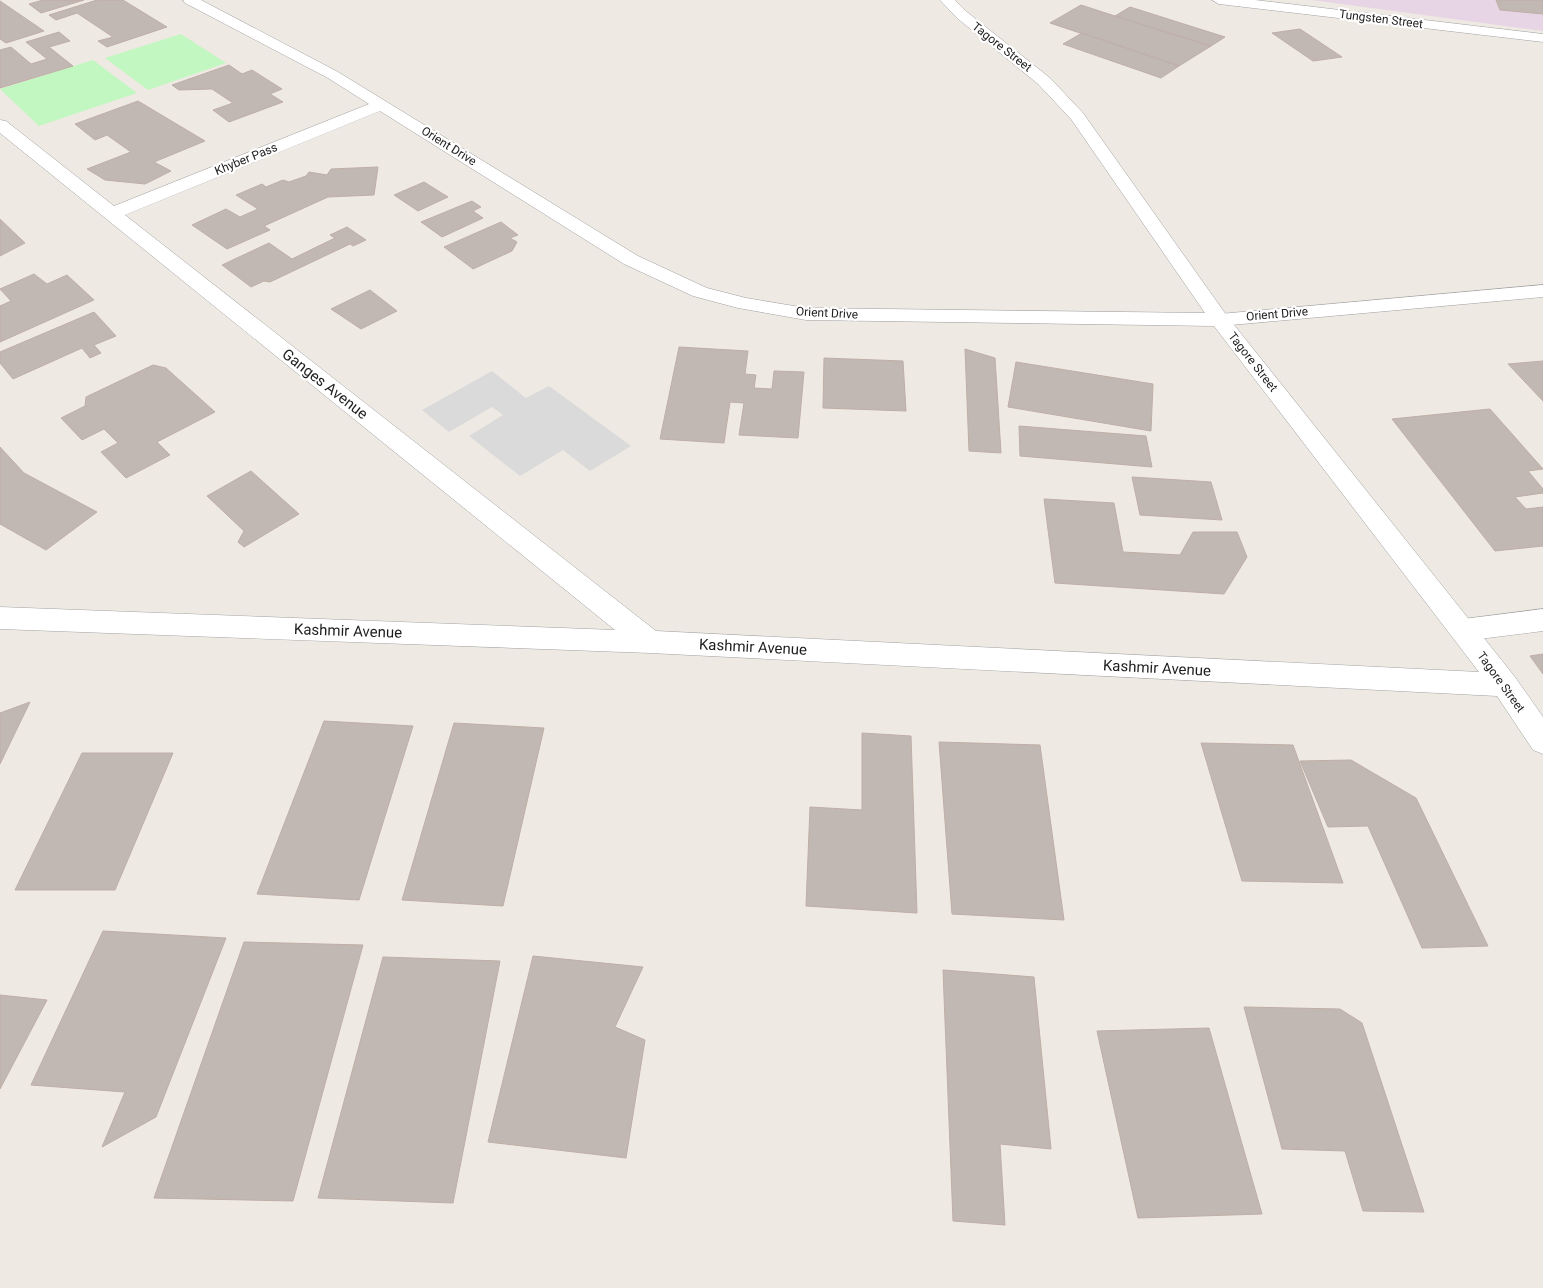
<svg xmlns="http://www.w3.org/2000/svg" width="1543" height="1288" font-family="Roboto,sans-serif">
<style>
.residential{fill:#dbdada}
.industrial{fill:#e7d5e5}
.park{fill:#c3f7c1}
.building{fill:#c2b8b3;stroke:#bfaea6}
.lines{fill:none;stroke-linecap:round;stroke-linejoin:round}
.lane-casing{stroke:#a1a1a1;stroke-width:1}
.street-casing{stroke:#a1a1a1;stroke-width:1}
.lane{fill:#fff;fill-rule:evenodd}
.street{fill:#fff;fill-rule:evenodd}
.labels{text-anchor:middle;dominant-baseline:central;stroke-width:4.5;stroke-linejoin:round;paint-order:stroke}
.far-street-label{font-size:12px;fill:#1d1d1d;stroke:#fff}
.street-label{font-size:15px;fill:#1d1d1d;stroke:#fff}
</style>
<rect width="100%" height="100%" fill="#eee9e3"/>
<path class="residential" d="M492,371l34,27 23,-12 82,60 -41,25 -27,-21 -43,26 -51,-40 34,-21 -11,-8 -43,25 -27,-22z"/>
<path class="industrial" d="M1312,0h231v31z"/>
<g class="park">
<path d="M181,34l45,29 -78,27 -43,-32z"/>
<path d="M93,60l44,33 -98,33 -39,-37z"/>
</g>
<g class="building">
<path d="M43,0h41l-43,13 -12,-9z"/>
<path d="M97,0h26l44,27 -60,20 -9,-6 15,-4 -36,-24 -21,7 -7,-5z"/>
<path d="M1496,0h47v14l-43,-4z"/>
<path d="M0,1l44,30 -38,12 -6,-4z"/>
<path d="M1081,5l34,11 96,30 -32,20 -129,-43z"/>
<path d="M1130,7l95,30 -14,9 -96,-30z"/>
<path d="M1300,29l42,28 -29,4 -41,-28z"/>
<path d="M59,32l11,9 -21,6 24,19 -73,22v-38l11,-3 20,17 16,-5 -21,-17z"/>
<path d="M1082,33l97,33 -18,12 -98,-34z"/>
<path d="M229,65l13,9 10,-4 30,19 -12,5 13,8 -54,20 -16,-12 20,-7 -21,-14 -33,1 -7,-5z"/>
<path d="M138,101l67,40 -51,21 17,9 -26,13 -40,-4 -18,-11 44,-17 -24,-17 -12,5 -20,-16z"/>
<path d="M378,167l-4,28 -46,2 -64,29 6,4 -43,19 -35,-24 34,-16 14,8 18,-8 -22,-14 26,-11 4,3 17,-7 6,2 17,-6 3,-4 18,3 4,-6z"/>
<path d="M424,182l24,15 -30,14 -24,-16z"/>
<path d="M472,201l9,6 -8,4 10,7 -41,19 -21,-15z"/>
<path d="M0,219l25,24 -25,13z"/>
<path d="M501,222l17,13 -8,3 7,4 -5,9 -39,18 -29,-22z"/>
<path d="M347,227l19,13 -13,6 -3,-2 -80,38 -6,-1 -13,6 -29,-22 47,-22 23,16 43,-21 -5,-3z"/>
<path d="M34,274l13,10 20,-9 27,25 -94,42v-36l11,-5 -11,-12z"/>
<path d="M370,290l27,21 -36,18 -30,-20z"/>
<path d="M94,312l22,24 -22,9 7,8 -11,5 -8,-10 -69,31 -13,-16v-11z"/>
<path d="M679,347l69,4 -3,23 11,1 -2,13 18,1 2,-18 30,1 -6,66 -59,-3 5,-32 -14,-1 -6,41 -64,-4z"/>
<path d="M965,349l30,9 6,95 -32,-2z"/>
<path d="M824,358l79,3 3,50 -83,-3z"/>
<path d="M1543,361v40l-35,-37z"/>
<path d="M1016,362l137,22 -2,47 -143,-24z"/>
<path d="M153,365l13,3 49,44 -58,30 13,13 -44,23 -25,-26 17,-9 -14,-14 -22,11 -21,-22 24,-12 1,-9z"/>
<path d="M1490,409l53,60 -15,2 15,18v4l-28,4 11,12 17,-2v39l-48,5 -103,-132z"/>
<path d="M1019,426l127,10 6,31 -132,-11z"/>
<path d="M0,447l24,26 73,39 -51,38 -46,-26z"/>
<path d="M251,471l48,43 -55,33 -6,-5 6,-11 -37,-35z"/>
<path d="M1132,477l79,5 11,38 -82,-5z"/>
<path d="M1044,499l70,4 9,49 57,3 13,-23h44l10,25 -23,37 -169,-11z"/>
<path d="M1543,654v20l-13,-18z"/>
<path d="M30,702l-30,62v-51z"/>
<path d="M324,721l89,5 -54,174 -102,-6z"/>
<path d="M454,723l90,5 -41,178 -101,-6z"/>
<path d="M862,733l49,3 6,177 -111,-7 4,-99 52,3z"/>
<path d="M939,742l101,3 24,175 -112,-6z"/>
<path d="M1201,743l92,2 50,138 -101,-2z"/>
<path d="M82,753h91l-58,137h-100z"/>
<path d="M1351,760l65,38 72,148 -66,2 -54,-122 -40,1 -28,-66z"/>
<path d="M103,931l123,7 -70,179 -54,30 23,-55 -94,-7z"/>
<path d="M244,942l119,3 -70,256 -139,-3z"/>
<path d="M533,956l110,11 -28,60 30,13 -19,118 -138,-16z"/>
<path d="M383,957l117,4 -47,242 -135,-5z"/>
<path d="M943,970l91,7 17,172 -51,-5 5,81 -52,-4z"/>
<path d="M0,995l47,5 -47,89z"/>
<path d="M1244,1007l96,2 22,14 62,189 -61,-1 -18,-60 -63,-2z"/>
<path d="M1209,1028l53,186 -124,4 -41,-187z"/>
</g>
<g class="lines">
<g class="lane-casing">
<g id="lane">
<path d="M1212,0h43l288,34v8l-324,-38z"/>
<path d="M1543,285v12l-323,29 -7,-2 -3,-4 3,-4 7,-2z"/>
<path d="M1543,609v22l-80,10 -10,-3 -4,-8 4,-8 10,-3z"/>
</g>
</g>
<g class="street-casing">
<path id="street" d="M183,0h18l137,72 300,184 69,32 39,10 60,10 399,5 -134,-194 -33,-35 -81,-66 -17,-18h15l12,12 83,66 33,35 144,203 288,361 28,40v37l-10,-4 -36,-54 -847,-43 -650,-24v-22l615,23 -615,-497v-13l6,1 108,85 255,-102 -41,-26 -143,-75zM380,111l244,153 69,32 45,12 68,12 408,6 265,346 -823,-41 -531,-416z"/>
</g>
<use href="#lane" class="lane"/>
<use href="#street" class="street"/>
</g>
<g class="labels">
<g class="far-street-label">
<text transform="translate(1381 19) rotate(7)">Tungsten Street</text>
<text transform="translate(1002 47) rotate(38)">Tagore Street</text>
<text transform="translate(449 146) rotate(32)">Orient Drive</text>
<text transform="translate(246 159) rotate(-22)">Khyber Pass</text>
<text transform="translate(827 313) rotate(3)">Orient Drive</text>
<text transform="translate(1277 314) rotate(-5)">Orient Drive</text>
<text transform="translate(1253 362) rotate(52)">Tagore Street</text>
<text transform="translate(1501 682) rotate(54)">Tagore Street</text>
</g>
<g class="street-label">
<text transform="translate(325 384) rotate(38)">Ganges Avenue</text>
<text transform="translate(348 631) rotate(2)">Kashmir Avenue</text>
<text transform="translate(753 647) rotate(3)">Kashmir Avenue</text>
<text transform="translate(1157 668) rotate(3)">Kashmir Avenue</text>
</g>
</g>
</svg>
